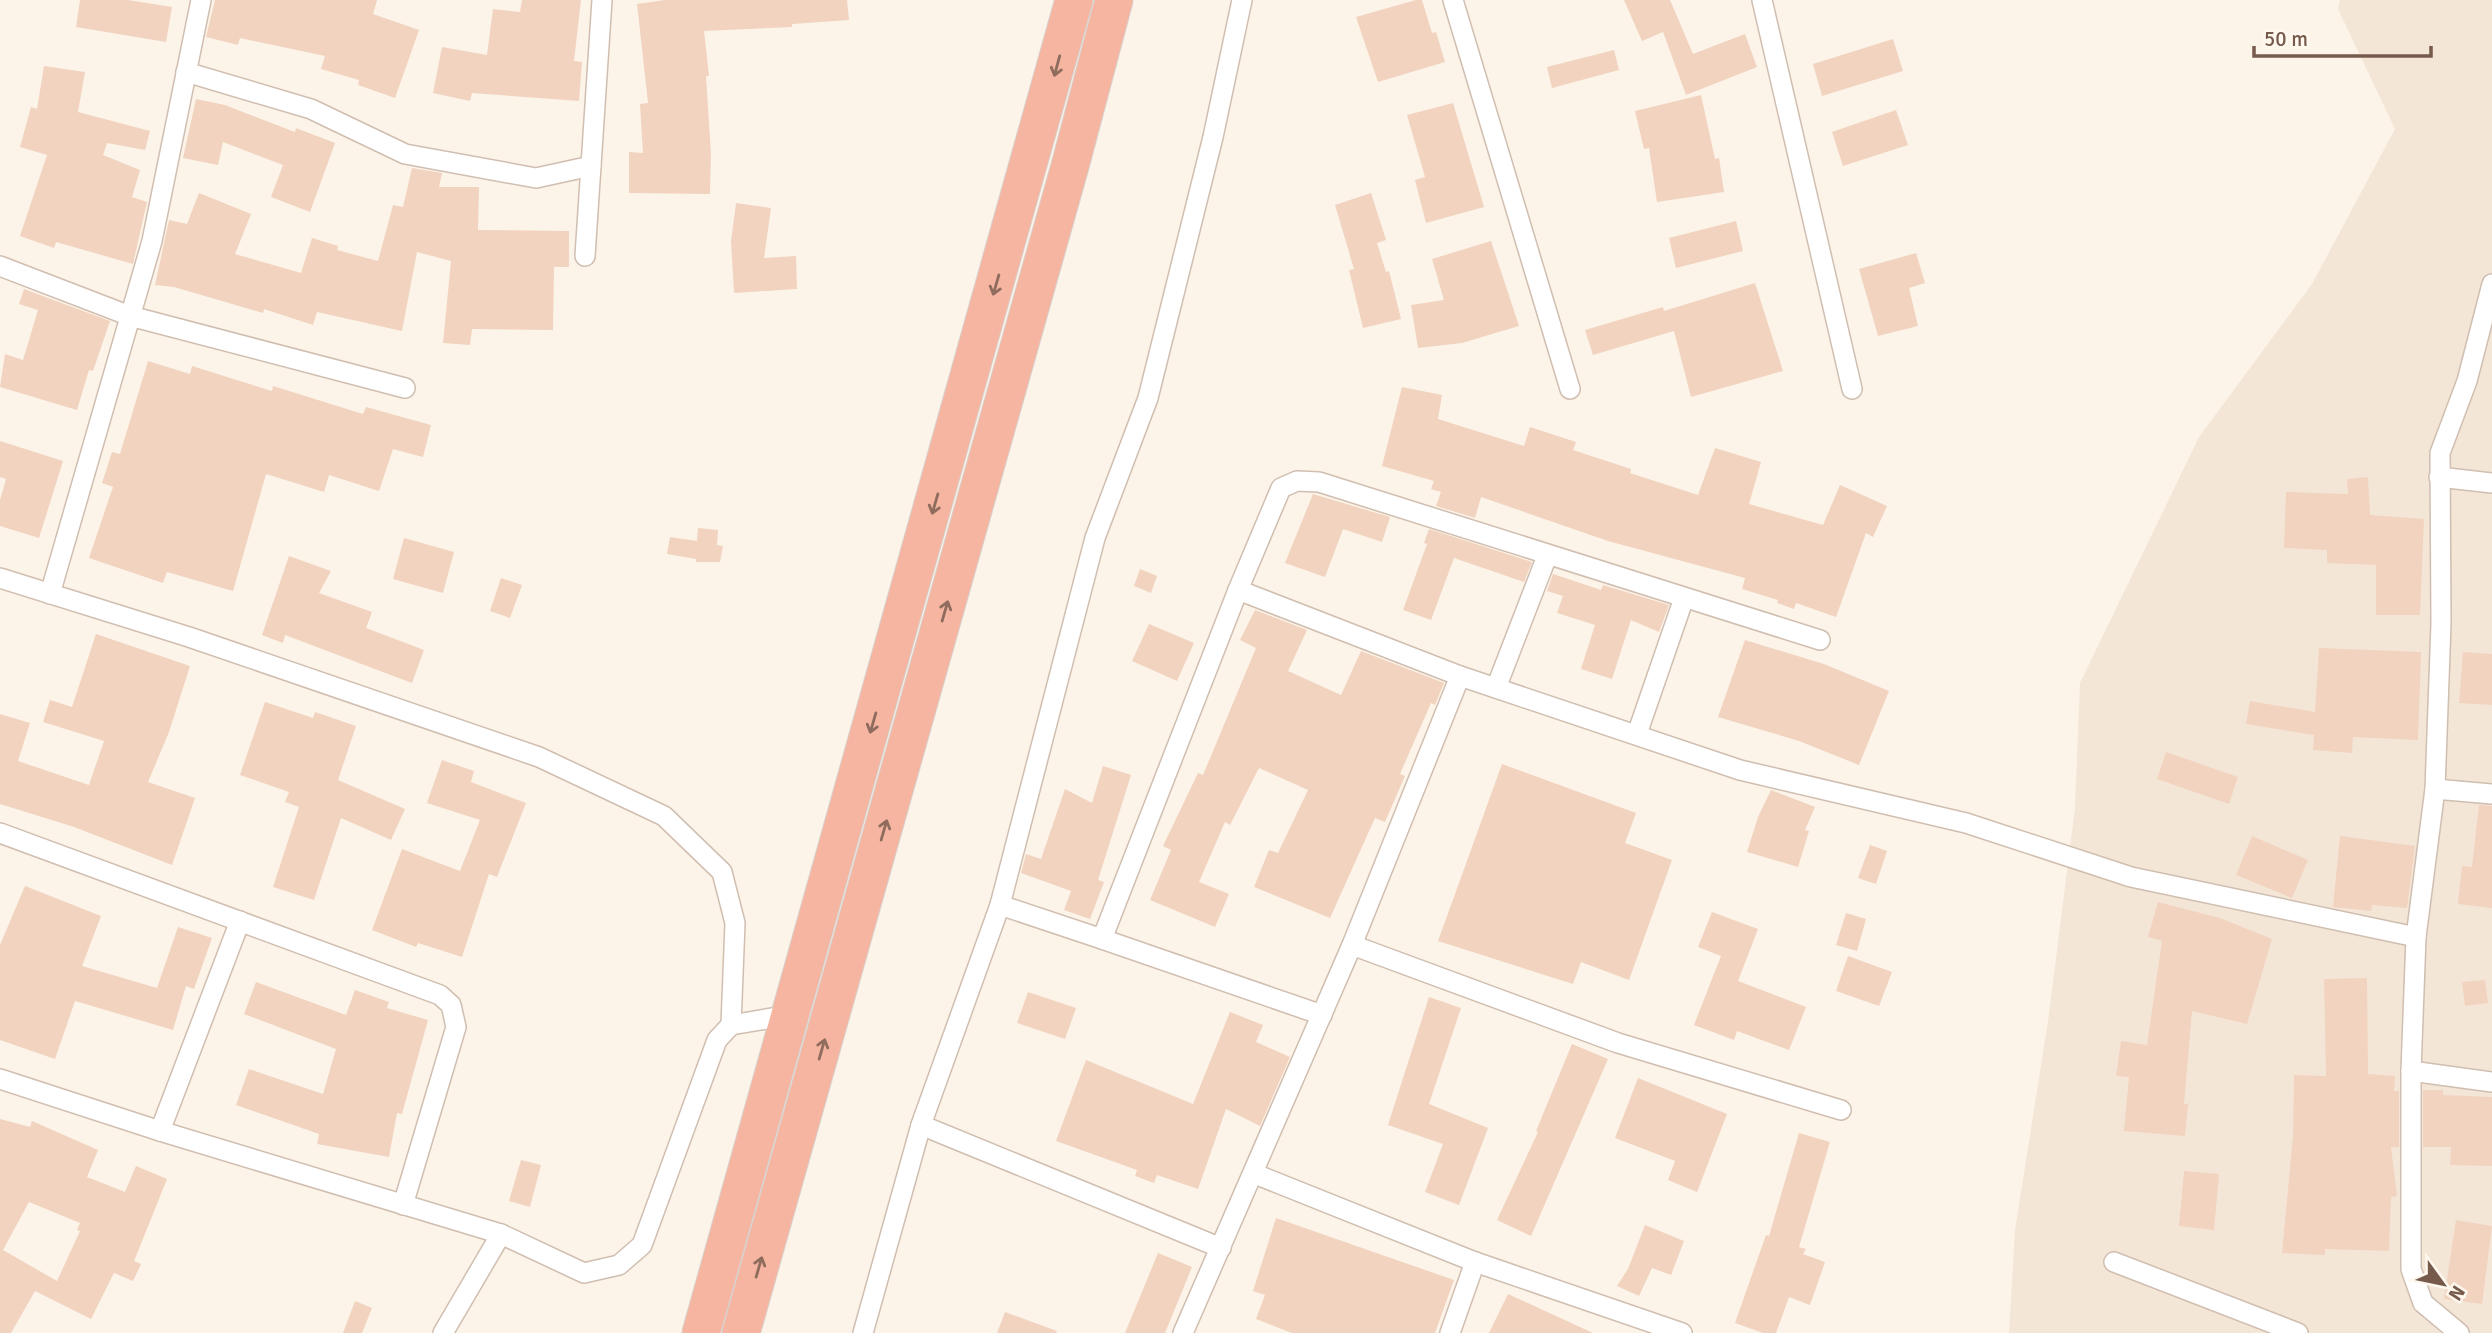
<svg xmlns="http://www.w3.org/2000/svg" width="2492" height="1333" font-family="Signika,sans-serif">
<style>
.residential{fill:#f4e6d7}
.building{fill:#f1d3c0;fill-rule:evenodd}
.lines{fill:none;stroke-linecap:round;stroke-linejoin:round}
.street-casing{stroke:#d0beb0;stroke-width:22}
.highway-casing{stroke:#d9d1cd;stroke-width:39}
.street{stroke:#fff;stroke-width:19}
.highway{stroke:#f5b5a1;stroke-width:37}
.oneway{stroke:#8f6c5d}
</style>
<rect width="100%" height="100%" fill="#fcf4e8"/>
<path class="residential" d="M2340,0h152v1333h-483l6,-103 33,-209 27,-213 5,-125 119,-246 113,-153 83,-155 -57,-120z"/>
<g class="building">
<path d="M80,0h48l44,7 -6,35 -90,-15z"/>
<path d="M215,0h162l-4,14 46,16 -24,68 -37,-13 1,-5 -38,-11 4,-13 -85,-18 -2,7 -32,-8z"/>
<path d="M522,0h59l-7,61 8,1 -3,39 -107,-8 -2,8 -37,-8 9,-46 45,8 6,-46 27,3z"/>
<path d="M665,0h182l2,20 -57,4v3l-88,4 5,45h-3l5,78 -1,40 -81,-1v-41l14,1 -3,-49 8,-1 -11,-99z"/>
<path d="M1416,0h6l10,33 4,-1 9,30 -67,20 -22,-65z"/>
<path d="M1624,0h46l23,54 52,-20 12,33 -71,28 -23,-63 -21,9z"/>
<path d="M1893,39l10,32 -81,25 -9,-32z"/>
<path d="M1614,50l5,20 -67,18 -5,-21z"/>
<path d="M44,66l41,6 -7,40 72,19 -5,19 -38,-7 -4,12 37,15 -8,27 15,5 -14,62 -77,-22 -2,6 -34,-12 27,-81 -27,-8 11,-40 6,2z"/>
<path d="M1701,95l14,64 4,-1 5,34 -67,10 -8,-54 -5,1 -9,-38z"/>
<path d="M196,99l29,6 70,27 1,-4 39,15 -25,69 -39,-15 12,-32 -60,-23 -5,23 -35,-7z"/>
<path d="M1453,103l31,104 -58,16 -11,-43 10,-3 -18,-62z"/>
<path d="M1896,110l12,35 -65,21 -11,-34z"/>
<path d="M412,168l30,5 -3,14h40l-1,43 91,1v36h-15l-1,63 -81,-1 -2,16 -27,-2 8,-82 -34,-9 -15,79 -85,-19 -4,13 -49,-16 -1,4 -89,-26 -19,-2 14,-65 18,4 12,-31 52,21 -16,40 66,19 11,-35 26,8 -1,4 41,11 15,-56 10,2z"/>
<path d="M1371,193l15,47 -9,3 9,29 3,-1 12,48 -38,9 -14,-58 5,-1 -19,-64z"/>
<path d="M736,203l35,5 -7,50 32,-2 1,33 -63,4 -3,-52z"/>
<path d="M1736,221l7,30 -67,17 -7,-30z"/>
<path d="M1491,241l28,85 -57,17 -44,5 -7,-43 33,-5 -12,-41z"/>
<path d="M1916,253l9,30 -16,5 9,38 -40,10 -19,-67z"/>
<path d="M1755,283l28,88 -92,26 -17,-66 -81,24 -8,-25 78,-23 1,4z"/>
<path d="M24,289l86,32 -17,50 -4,-1 -12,40 -77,-23 5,-33 18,6 15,-50 -19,-6z"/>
<path d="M148,361l42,13 2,-8 80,25 1,-5 90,28 3,-7 65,18 -8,32 -30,-8 -14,42 -50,-16 -5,17 -58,-18 -33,117 -66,-19 -4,11 -74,-25 24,-71 -11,-4 10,-31 8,2z"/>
<path d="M1402,387l40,8 -4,24 86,27 6,-19 46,15 -3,8 58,19 -1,4 68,22 17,-47 46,14 -12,42 74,21 17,-40 47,21 -14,31 -7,-4 -30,84 -40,-14 -2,6 -17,-6 1,-3 -36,-11 3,-11 -137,-37 -127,-44 -6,21 -39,-12 5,-14 -10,-3 3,-8 -52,-15z"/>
<path d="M0,441l63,20 -24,77 -39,-12v-26l6,-21 -6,-2z"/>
<path d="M2368,477l2,38 54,4 -4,96h-44v-50l-49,-2v-13l-43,-2 2,-56 62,2 -1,-15z"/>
<path d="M1313,494l77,23 -8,25 -39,-13 -18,48 -40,-14z"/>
<path d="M698,528l20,2 -1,15 6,1 -3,16h-24v-3l-29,-5 3,-17 27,4z"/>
<path d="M1429,529l103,33 -8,20 -70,-24 -23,62 -28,-10 24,-66 -3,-1z"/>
<path d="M404,538l50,14 -11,41 -50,-14z"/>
<path d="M289,556l42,15 -12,22 53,19 -6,16 58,22 -12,33 -127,-48 -2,8 -21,-8z"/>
<path d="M1140,569l17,7 -6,17 -17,-7z"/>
<path d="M1553,574l48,16 2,-5 66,20 -10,27 -28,-12 -19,59 -31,-10 14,-44 -38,-12 6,-17 -16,-5z"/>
<path d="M501,578l21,7 -12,33 -20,-7z"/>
<path d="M1255,610l52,20 -19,41 53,24 20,-44 83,32 -9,22 -4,-2 -31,71 5,2 -20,46 -10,-4 -45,100 -76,-31 15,-37 9,3 30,-63 -49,-22 -29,57 -5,-3 -26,60 30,12 -14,33 -65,-27 21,-50 -8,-4 35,-73 5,2 53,-127 -16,-8z"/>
<path d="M1149,624l45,19 -17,38 -45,-20z"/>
<path d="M96,634l94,32 -21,66 -21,50 47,16 -23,67 -98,-38 -74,-23v-90l30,9 -12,38 71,24 15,-44 -61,-19 7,-22 22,7z"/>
<path d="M1745,640l79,24 65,27 -30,74 -60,-24 -81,-24z"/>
<path d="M2319,648l102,4 -3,88 -65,-3 -1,16 -39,-3 1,-15 -68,-11 4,-23 65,11z"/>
<path d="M2463,652l29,2v51l-33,-2z"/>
<path d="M265,702l48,16 2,-6 41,14 -18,54 67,29 -14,31 -50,-22 -27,82 -41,-13 26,-80 -14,-5 4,-10 -49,-17z"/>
<path d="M2166,752l72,25 -9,27 -72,-25z"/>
<path d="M442,760l32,11 -3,11 55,21 -29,74 -8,-3 -27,83 -44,-14 -2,4 -44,-17 30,-81 58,22 20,-51 -53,-17z"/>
<path d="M1502,764l134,49 -11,30 47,17 -43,120 -48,-18 -8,22 -135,-43z"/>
<path d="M1103,766l28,9 -33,105 6,2 -14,37 -26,-9 7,-19 -50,-18 5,-19 15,5 24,-70 27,14z"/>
<path d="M1771,790l44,17 -10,23 4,1 -11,36 -51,-15 11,-35z"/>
<path d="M2479,805l13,1v102l-34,-4 4,-38 10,1z"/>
<path d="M2252,836l56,24 -16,38 -56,-23z"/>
<path d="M2340,836l75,10 -8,62 -35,-3 -1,6 -38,-4z"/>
<path d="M1870,845l17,6 -11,33 -18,-6z"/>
<path d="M25,886l76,30 -19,50 75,22 21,-61 34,11 -18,51 -8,-3 -13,44 -98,-29 -20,58 -55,-19v-95z"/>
<path d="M2158,902l62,16 52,21 -25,85 -55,-13 -8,93h4l-3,32 -61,-5 5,-54 -13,-1 5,-35 26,4 15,-104 -14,-4z"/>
<path d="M1712,912l46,17 -20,52 68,26 -17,43 -52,-19 -3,9 -40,-15 27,-69 -23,-9z"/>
<path d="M1846,913l20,6 -9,32 -21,-6z"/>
<path d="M1848,956l44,16 -13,34 -43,-15z"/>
<path d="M2367,978l1,96 27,2 -1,15h5v56h-8l6,49 -6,1 -2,54 -64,-2v6l-43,-2 11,-117 1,-61 32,1 -2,-97z"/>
<path d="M2485,980l3,23 -23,3 -3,-24z"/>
<path d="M256,982l90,33 9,-25 34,12 -2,6 41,12 -26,94 -5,-1 -8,44 -72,-13 2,-10 -83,-29 13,-36 74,25 13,-45 -92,-35z"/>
<path d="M1028,992l48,16 -11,31 -48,-16z"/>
<path d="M1429,997l32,11 -32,96 59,24 -29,77 -34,-13 18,-48 -55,-19z"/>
<path d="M1230,1012l33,13 -7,17 34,15 -30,69 -34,-17 -28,80 -41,-14 -3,8 -19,-7 2,-6 -81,-29 30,-81 107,44z"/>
<path d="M1572,1044l36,15 -77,177 -34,-16 41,-88 -2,-1z"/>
<path d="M1638,1078l89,36 -30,78 -29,-12 7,-19 -60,-23z"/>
<path d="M2423,1090h20v5l49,2v69l-42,-1 1,-18h-28z"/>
<path d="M0,1119l30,8 2,-6 66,29 -11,27 38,15 11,-26 31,13 -33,82 7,3 -8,17 -19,-8 -23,46 -56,-28 -24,42h-11zM29,1202l51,21 -3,7 3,1 -23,50 -54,-31z"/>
<path d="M1799,1133l31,9 -31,105 7,2 -3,5 22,8 -15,43 -21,-8 -13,36h-13l-28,-10 31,-88 3,1z"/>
<path d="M521,1160l20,5 -11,42 -21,-6z"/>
<path d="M2184,1171l35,3 -5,56 -35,-4z"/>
<path d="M1276,1218l178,62 -19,53h-143l-36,-14 9,-24 -12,-4z"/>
<path d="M2456,1220l36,6 -10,78 -38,-5z"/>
<path d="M1645,1225l39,16 -13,34 -19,-7 -13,28 -22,-10 11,-17z"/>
<path d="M1158,1253l34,14 -27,66h-40z"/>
<path d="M1508,1294l85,39h-104z"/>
<path d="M355,1301l17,7 -10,25h-19z"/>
<path d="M1005,1312l52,19 -1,2h-59z"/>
</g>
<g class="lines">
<g class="street-casing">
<g id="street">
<path d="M1453,0l117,389"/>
<path d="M1762,0l90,389"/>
<path d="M186,72l125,37 94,45 131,24 55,-12"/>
<path d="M585,256l17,-256"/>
<path d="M0,266l130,50 275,72"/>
<path d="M2439,477l53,6"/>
<path d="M0,578l189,59 350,120 125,59 58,56 13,51 -4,102"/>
<path d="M1238,590l222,86 280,94 226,53 165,54 285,60"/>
<path d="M50,594l102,-353 49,-241"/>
<path d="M1496,688l51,-132"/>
<path d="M1637,734l47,-136"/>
<path d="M2435,789l57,5"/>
<path d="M0,833l440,162 11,10 5,22 -53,178"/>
<path d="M1000,905l102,34 136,-349 43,-102 16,-7 22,1 501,158"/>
<path d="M1102,939l220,76"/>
<path d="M1352,945l266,98 223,67"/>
<path d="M2411,1071l81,11"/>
<path d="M0,1079l160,52 341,103 83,39 35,-8 23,-20 75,-205 14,-15 59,-10"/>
<path d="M921,1125l300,123"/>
<path d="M160,1131l80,-210"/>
<path d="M1255,1174l220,88 207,71"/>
<path d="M2114,1262l184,71"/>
<path d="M443,1333l58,-99"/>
<path d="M863,1333l58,-208 79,-220 95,-367 53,-140 65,-261 29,-137"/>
<path d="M1183,1333l169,-388 108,-269"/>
<path d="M1450,1333l25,-71"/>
<path d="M2459,1333l-36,-30 -12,-34v-198l5,-134 19,-148 6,-165 -1,-171 27,-72 25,-97"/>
</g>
</g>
<g class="highway-casing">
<g id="highway">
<path d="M701,1333l373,-1333"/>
<path d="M741,1333l329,-1167 44,-166"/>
</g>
</g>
<use href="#street" class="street"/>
<use href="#highway" class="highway"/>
</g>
<defs><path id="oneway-shaft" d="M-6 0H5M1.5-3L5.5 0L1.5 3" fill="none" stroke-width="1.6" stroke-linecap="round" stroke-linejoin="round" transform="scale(1.75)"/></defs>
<g class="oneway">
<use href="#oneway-shaft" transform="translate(1057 66) rotate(105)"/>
<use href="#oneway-shaft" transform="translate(996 285) rotate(106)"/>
<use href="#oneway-shaft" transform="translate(935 504) rotate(106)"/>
<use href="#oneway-shaft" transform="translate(945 611) rotate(-74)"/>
<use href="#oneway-shaft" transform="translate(873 723) rotate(106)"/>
<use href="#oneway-shaft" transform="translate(884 830) rotate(-74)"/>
<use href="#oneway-shaft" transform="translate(822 1049) rotate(-74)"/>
<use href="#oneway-shaft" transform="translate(759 1267) rotate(-74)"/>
</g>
<g transform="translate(2443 1284) rotate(123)" stroke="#fff8ef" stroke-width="5" paint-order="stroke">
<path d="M0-5L12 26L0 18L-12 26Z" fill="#765a4c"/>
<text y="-10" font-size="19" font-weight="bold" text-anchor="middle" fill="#765a4c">N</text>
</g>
<path d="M2254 46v10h177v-10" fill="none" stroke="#765a4c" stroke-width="3.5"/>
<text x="2264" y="46" font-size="21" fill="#765a4c" stroke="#fff8ef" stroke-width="5" paint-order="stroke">50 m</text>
</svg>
